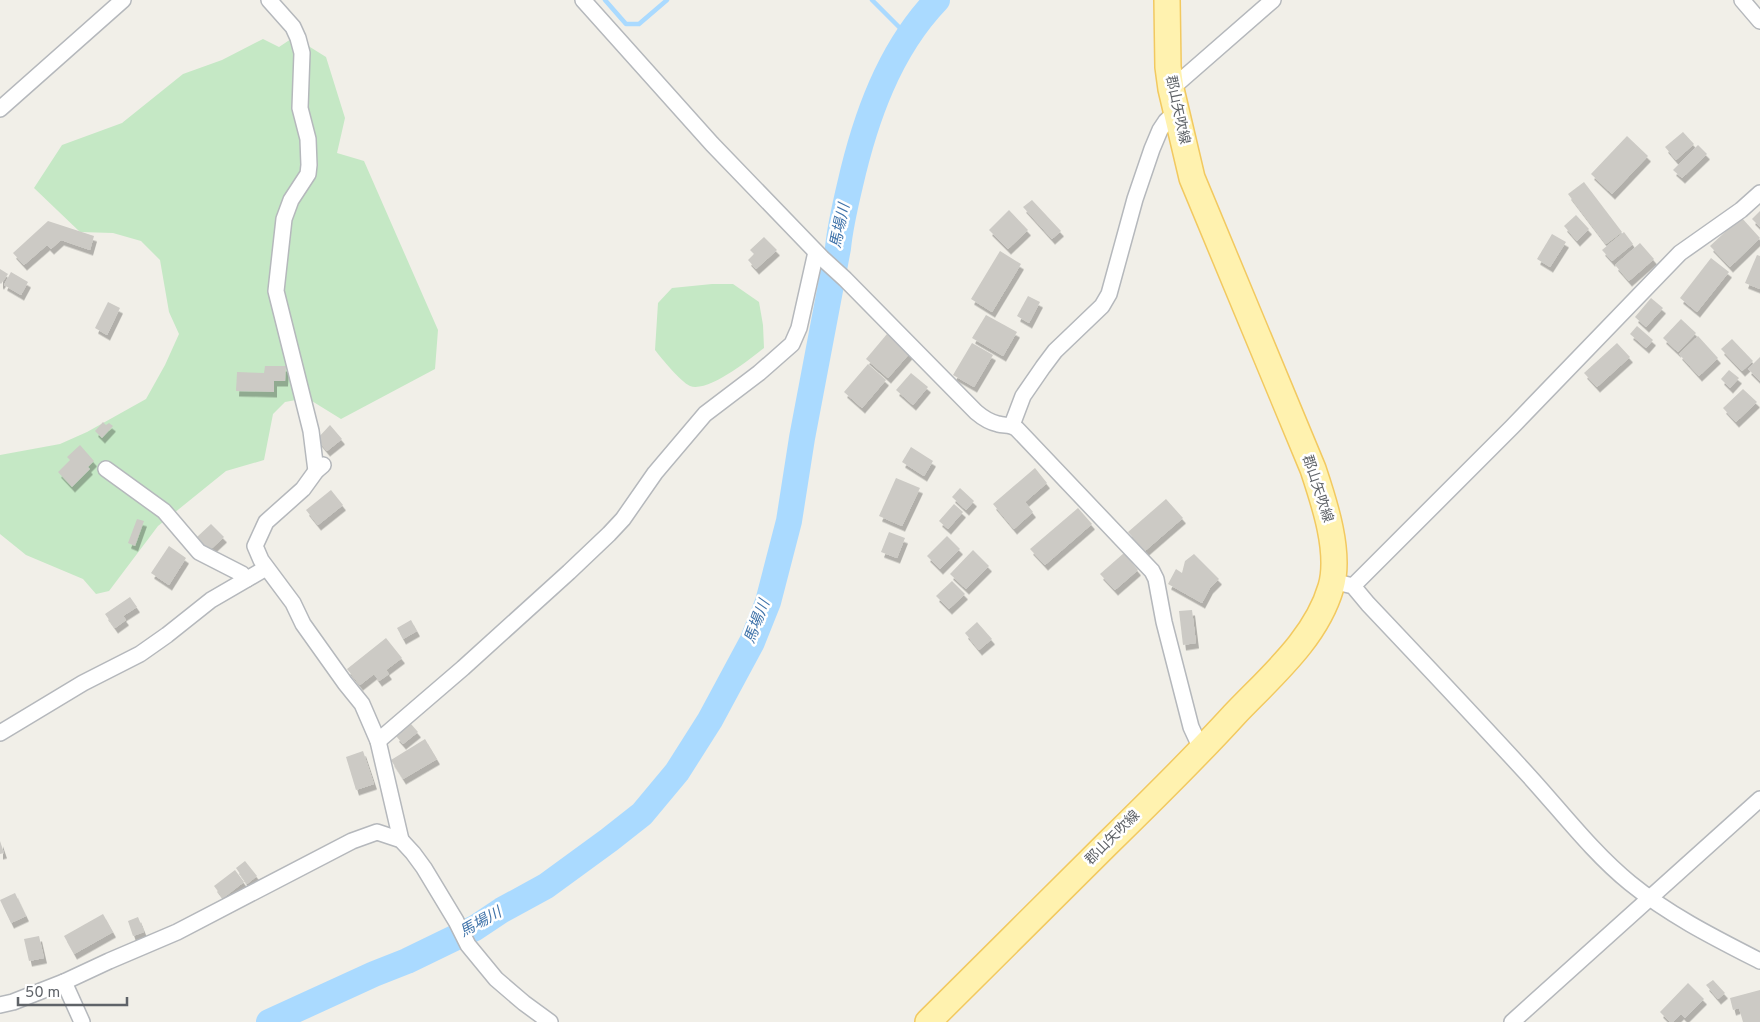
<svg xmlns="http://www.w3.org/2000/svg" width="1760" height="1022" font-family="Overpass,'Noto Sans JP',sans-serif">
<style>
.green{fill:#c5e8c5}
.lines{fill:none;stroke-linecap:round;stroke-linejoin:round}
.stream{stroke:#aadaff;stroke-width:4.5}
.river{stroke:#aadaff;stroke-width:26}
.building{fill:#cccac5;filter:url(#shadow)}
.minor-casing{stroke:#b5b8bc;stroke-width:18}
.primary-casing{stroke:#f2c960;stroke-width:28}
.minor{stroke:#fff;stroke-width:15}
.primary{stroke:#fff2af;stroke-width:25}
.labels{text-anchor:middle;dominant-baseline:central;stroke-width:5;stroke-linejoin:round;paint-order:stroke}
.street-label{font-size:14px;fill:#5f6368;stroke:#fff}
.water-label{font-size:15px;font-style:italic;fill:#4174aa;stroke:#fff}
</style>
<defs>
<filter id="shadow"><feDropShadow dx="3" dy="5.5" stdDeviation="0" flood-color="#0004"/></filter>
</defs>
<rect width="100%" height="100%" fill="#f1efe8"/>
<g class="green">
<path d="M294,37l32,20 19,61 -8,35 27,8 74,169 -3,39 -94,50 -34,-21 -22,4 -12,12 -9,46 -38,11 -68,55 -49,65 -13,3 -13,-15 -57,-24 -26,-21v-79l60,-11 27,-12 59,-33 19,-34 14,-31 -10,-22 -9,-52 -19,-19 -28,-8 -33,-1 -46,-44 28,-43 60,-22 61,-49 39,-14 41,-21 16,8z"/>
<path d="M712,284h21l26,18 4,23 1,23c-14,11 -56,45 -74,38 -10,-5 -28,-27 -35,-36l3,-47 14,-15z"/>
</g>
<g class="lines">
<g class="stream">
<path d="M605,0l21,24h13l28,-24"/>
<path d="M872,0l37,37"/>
</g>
<path class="river" d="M269,1022l105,-48 33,-13 68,-33 27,-18 44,-24 63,-46 33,-26 35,-42 33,-52 42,-78 16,-40 21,-81 13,-83 36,-190c2,-21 7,-42 12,-63 15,-66 39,-135 87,-185"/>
</g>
<g class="building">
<path d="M1683,132l11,12 -18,16 -11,-13z"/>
<path d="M1627,136l21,20 -36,38 -21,-20z"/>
<path d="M1698,145l9,9 -25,24 -9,-8z"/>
<path d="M1584,182l38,50 -16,12 -38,-50z"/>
<path d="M1032,200l29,31 -9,8 -29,-32z"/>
<path d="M1009,210l19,20 -20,19 -19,-19z"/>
<path d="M1760,211v16l-8,-8z"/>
<path d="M1576,215l13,14 -12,12 -13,-15z"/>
<path d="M1741,217l19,21 -30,29 -20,-21z"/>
<path d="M48,221l46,15 -4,14 -29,-10 -10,9 -4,-4 -23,20 -11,-12z"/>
<path d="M1624,232l9,12 -21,17 -10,-11z"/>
<path d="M1552,234l14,8 -16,25 -13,-8z"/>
<path d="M764,237l13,13 -21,19 -8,-9 6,-6 -4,-4z"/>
<path d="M1640,243l14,16 -25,22 -14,-16z"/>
<path d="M1000,251l21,13 -29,48 -21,-13z"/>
<path d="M1757,255l3,1v33l-15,-6z"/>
<path d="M1711,258l18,14 -32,40 -17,-14z"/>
<path d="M0,269l8,5 -7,10 -1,-1z"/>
<path d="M11,272l17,10 -7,13 -17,-10z"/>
<path d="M1028,296l12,6 -11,21 -12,-7z"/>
<path d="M1651,298l12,10 -17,19 -11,-10z"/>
<path d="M108,302l12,6 -13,27 -12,-7z"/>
<path d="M986,315l31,17 -14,24 -31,-18z"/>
<path d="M1681,319l15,14 -18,19 -15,-14z"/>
<path d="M1637,326l16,14 -7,8 -16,-14z"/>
<path d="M887,334l23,19 -22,25 -22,-19z"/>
<path d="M1698,336l20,22 -19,18 -20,-22z"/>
<path d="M1732,339l21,22 -11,10 -21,-22z"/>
<path d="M972,343l21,12 -19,32 -21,-12z"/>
<path d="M1617,343l13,14 -33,30 -13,-14z"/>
<path d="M1760,357v24l-12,-12z"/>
<path d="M868,364l18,16 -24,28 -18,-16z"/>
<path d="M265,366h21l-1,15h-11v11l-38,-1 1,-19 27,1z"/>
<path d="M1729,370l10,8 -9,10 -9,-9z"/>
<path d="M911,373l17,14 -15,18 -17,-15z"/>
<path d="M1743,389l14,13 -21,20 -13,-14z"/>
<path d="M103,422l3,3 3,-2 4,3 -11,12 -7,-7z"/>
<path d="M330,425l12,14 -15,12 -10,-12z"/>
<path d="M80,445l14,16 -6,6 2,2 -18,18 -14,-15 12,-12 -3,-3z"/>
<path d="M911,447l22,14 -9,15 -22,-14z"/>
<path d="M1035,468l12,15 -22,19 8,10 -19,17 -21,-25z"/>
<path d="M896,478l24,10 -18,38 -23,-10z"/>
<path d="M960,488l14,13 -8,9 -14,-13z"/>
<path d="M331,490l12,15 -25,20 -12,-15z"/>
<path d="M1166,499l17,19 -38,33 -17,-19z"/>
<path d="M954,504l9,8 -15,17 -9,-8z"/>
<path d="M1078,508l14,16 -47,41 -15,-16z"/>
<path d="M137,519l7,2 -9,25 -7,-3z"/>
<path d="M211,524l13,13 -14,13 -13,-13z"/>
<path d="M889,532l16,6 -8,20 -16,-6z"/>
<path d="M947,536l13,13 -20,20 -13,-13z"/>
<path d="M169,546l17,12 -17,27 -18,-12z"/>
<path d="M973,550l16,16 -23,23 -16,-15z"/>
<path d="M1124,553l14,17 -23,20 -15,-16z"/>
<path d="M1194,554l25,25 -9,9 -8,15 -34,-19 8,-15 6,4 3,-12z"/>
<path d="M952,581l13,13 -16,15 -13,-13z"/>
<path d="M130,597l7,10 -14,9 3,4 -11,8 -10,-14z"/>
<path d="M1192,610l4,33 -13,2 -4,-34z"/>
<path d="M411,620l6,11 -14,8 -6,-11z"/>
<path d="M977,622l15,17 -13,11 -14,-17z"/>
<path d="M386,638l16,20 -16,12 3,4 -10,7 -5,-7 -14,11 -13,-16z"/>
<path d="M411,724l7,8 -15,12 -7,-8z"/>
<path d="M425,739l12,20 -34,20 -12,-19z"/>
<path d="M363,751l11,33 -18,6 -10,-33z"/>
<path d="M0,841l4,12 -4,1z"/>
<path d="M245,861l12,15 -10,8 -11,-16z"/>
<path d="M235,870l9,12 -21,16 -9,-12z"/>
<path d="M15,893l11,23 -15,7 -11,-23z"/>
<path d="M103,914l10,18 -39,22 -10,-18z"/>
<path d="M138,917l6,15 -11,4 -5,-15z"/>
<path d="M39,936l5,22 -15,3 -5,-22z"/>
<path d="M1713,980l12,13 -7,6 -12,-14z"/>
<path d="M1688,983l16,16 -19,19 -4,-4 -8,8h-3l-10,-10z"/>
<path d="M1760,990v32h-17l-4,-14 -6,2 -3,-12z"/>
</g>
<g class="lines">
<g class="minor-casing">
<g id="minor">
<path d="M269,0l24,27 5,11 4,15 -2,55 8,31 1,26 -1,9 -17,26 -7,19 -8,72 35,140 5,40"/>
<path d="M583,0l129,144 110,114 23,21 131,133c7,6 13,10 22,12 7,2 13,0 19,5l135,142 4,8 8,43 27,105 6,13 7,8"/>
<path d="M1742,0l18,21"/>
<path d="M1171,89l102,-89"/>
<path d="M0,109l123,-109"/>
<path d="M1012,425l11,-29 20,-29 12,-16 47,-45 7,-12 26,-95 17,-50 8,-19 6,-9 11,-10"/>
<path d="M323,465l-7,6 -13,18 -37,33 -11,24 6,14 32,43 10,21 42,59 17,21 16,37 23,99"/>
<path d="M106,469l58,42 35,41 43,22 5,5"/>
<path d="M1332,581l21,5 15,18c54,57 108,114 161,172 32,35 64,77 101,107 39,32 85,55 130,78"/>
<path d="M1353,586l159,-159 168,-174 61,-43 19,-17"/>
<path d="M0,733l83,-50 57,-29 27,-19 44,-35 55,-32"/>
<path d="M378,741l85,-73 106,-96 40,-38 14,-15 32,-46 50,-59 54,-41 33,-29 7,-16 17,-76"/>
<path d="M64,982l18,40"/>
<path d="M0,1005l13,-3 51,-20 45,-21 68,-29 175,-91 25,-9 24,8 12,13 11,15 32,53 12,24 28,34 28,24 26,19"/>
<path d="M1512,1022l248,-223"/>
</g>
</g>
<g class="primary-casing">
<path id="primary" d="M928,1022c60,-59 119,-119 179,-178 43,-42 86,-84 127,-129 36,-38 82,-76 97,-128 10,-35 -7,-85 -18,-118l-121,-291 -21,-89 -3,-22 -1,-67"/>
</g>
<use href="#minor" class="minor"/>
<use href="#primary" class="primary"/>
</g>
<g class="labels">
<g class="street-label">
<text transform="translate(1177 110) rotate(78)">郡山矢吹線</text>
<text transform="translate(1317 489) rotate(72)">郡山矢吹線</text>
<text transform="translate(1113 838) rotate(-45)">郡山矢吹線</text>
</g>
<g class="water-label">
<text transform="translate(841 226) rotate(-78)">馬場川</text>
<text transform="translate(758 622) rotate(-69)">馬場川</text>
<text transform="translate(481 923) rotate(-29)">馬場川</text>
</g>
</g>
<path d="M18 997v8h109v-8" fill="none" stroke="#5f6368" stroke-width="2.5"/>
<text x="25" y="997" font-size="15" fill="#5f6368" stroke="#ffffff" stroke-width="4" paint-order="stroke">50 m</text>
</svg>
